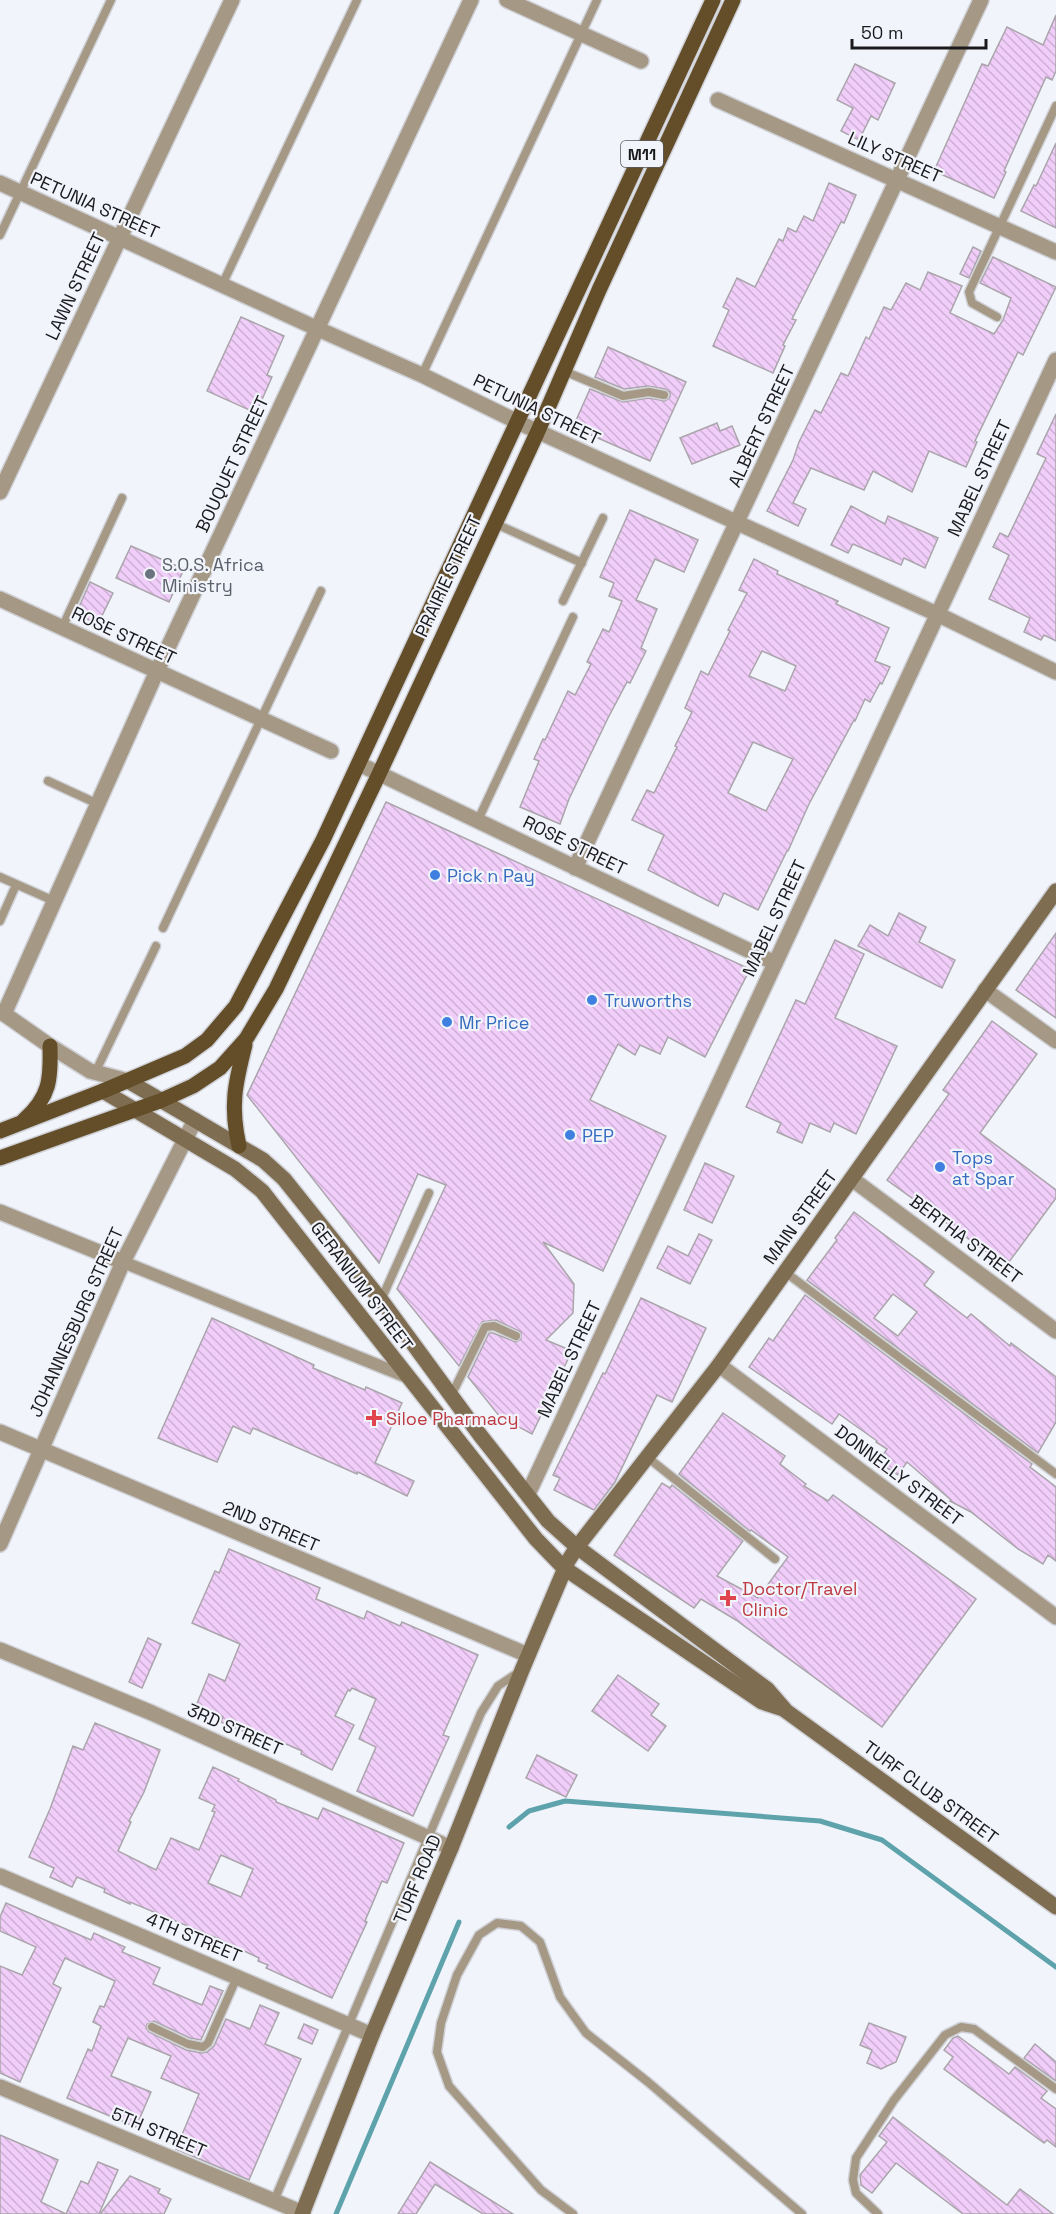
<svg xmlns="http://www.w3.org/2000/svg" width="1056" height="2214" font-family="'Space Grotesk',sans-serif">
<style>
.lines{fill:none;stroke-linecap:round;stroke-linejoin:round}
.stream{stroke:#5ea3ac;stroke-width:5}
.building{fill:url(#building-back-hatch);stroke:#aaa5ab;stroke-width:1.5;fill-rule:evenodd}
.service-casing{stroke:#cfd1d7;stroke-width:11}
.pedestrian-casing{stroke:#cfd1d7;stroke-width:15}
.minor-casing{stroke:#cfd1d7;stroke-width:18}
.secondary-casing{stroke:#cfd1d7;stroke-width:18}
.primary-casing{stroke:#cfd1d7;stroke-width:18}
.service{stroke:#a59985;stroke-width:8}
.pedestrian{stroke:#a59985;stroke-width:12}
.minor{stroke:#a59985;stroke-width:15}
.secondary{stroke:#7e6d50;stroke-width:15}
.primary{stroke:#634e29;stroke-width:15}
.worship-dot{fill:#6b7280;stroke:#f2f4fb;stroke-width:2}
.shop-dot{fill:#3f7fe0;stroke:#f2f4fb;stroke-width:2}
.health-dot{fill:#e0444e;stroke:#f2f4fb;stroke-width:2}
.labels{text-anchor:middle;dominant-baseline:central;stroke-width:4.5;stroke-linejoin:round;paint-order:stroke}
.shield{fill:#f2f4fb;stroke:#5b5b60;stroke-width:1.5}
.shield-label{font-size:16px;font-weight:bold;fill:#1a1a1d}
.street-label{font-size:18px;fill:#1a1a1d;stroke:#f2f4fb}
.worship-label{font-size:18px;fill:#5b616d;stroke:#f2f4fb;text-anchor:start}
.shop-label{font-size:18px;fill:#366cbe;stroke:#f2f4fb;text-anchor:start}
.health-label{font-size:18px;fill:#be3a42;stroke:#f2f4fb;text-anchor:start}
</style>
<defs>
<pattern id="building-back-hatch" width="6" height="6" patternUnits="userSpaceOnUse" patternTransform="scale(1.5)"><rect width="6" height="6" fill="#f1cdf9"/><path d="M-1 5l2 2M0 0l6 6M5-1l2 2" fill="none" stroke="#ceafd5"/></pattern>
</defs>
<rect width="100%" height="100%" fill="#f2f4fb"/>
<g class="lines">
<g class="stream">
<path d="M509,1827l20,-16 36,-10 255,20 62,19 174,127"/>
<path d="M336,2214l123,-292"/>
</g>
</g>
<g class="building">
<path d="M1056,15v56l-4,9 -6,-3 -42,94 2,1 -12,26 -60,-27 48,-107 6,2 19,-39 36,18z"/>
<path d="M855,64l40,19 -17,37 -7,-4 -12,24 -18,-9 12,-23 -16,-8z"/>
<path d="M1056,143v85l-35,-17 13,-26 2,1z"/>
<path d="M829,183l27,12 -12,28 -3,-1 -49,97 4,1 -13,25 2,1 -12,27 -60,-27 16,-36 -6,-3 14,-29 18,9 24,-48 4,2 5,-13 8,4 8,-16 9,5z"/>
<path d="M973,247l8,4 -12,27 -9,-4z"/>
<path d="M993,257l63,30 -33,68 -5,-3 -43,89 2,1 -11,25 -37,-16 -17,41 -39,-21 -9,19 -53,-22 -18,35 13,6 -8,17 -31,-15 26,-51 6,-18 16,-32 6,3 20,-40 7,3 18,-39 3,2 15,-32 7,3 15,-27 14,7 8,-18 34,14 -12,27 44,21 9,-14 8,-22 -31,-15z"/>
<path d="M241,317l43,19 -17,39 5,2 -16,36 -49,-22z"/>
<path d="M608,347l78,35 -36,79 -77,-34 17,-38 33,13 26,-4 16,3 5,-4v-5l-5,-3 -17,-3 -24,3 -29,-12z"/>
<path d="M1056,414v227l-12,-6 -3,5 -17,-8 6,-14 -41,-19 20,-44 -16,-8 7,-14 8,4 38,-79 -9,-4z"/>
<path d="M717,423l3,8 12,-5 8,19 -48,19 -12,-26z"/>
<path d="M851,506l34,18 3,-8 50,22 -13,30 -21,-10 -3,7 -48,-21 -5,9 -17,-8z"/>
<path d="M630,510l68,30 -14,32 -29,-13 -19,41 21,9 -16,39 5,3 -16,32 -3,-1 -19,36 -39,81 -9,25 -40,-17 19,-46 -5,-2 9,-20 2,1 23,-49 7,4 16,-31 -4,-2 16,-33 6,3 13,-31 -13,-5 5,-13 -14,-6z"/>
<path d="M131,546l53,23 -15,33 -53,-24z"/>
<path d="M754,559l24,12 -1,3 61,27 -2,3 53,24 -14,33 15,6 -8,17 -2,-1 -10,19 -5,-3 -10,22 -1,-1 -45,84 -21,47h-1l-29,59 -34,-17 -6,13 -70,-36 16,-35 -32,-15 15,-30 7,3 23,-46 -2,-1 17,-34 -7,-4 16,-37 7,4 22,-44 -2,-1 19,-37 -8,-3zM762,651l34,15 -11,25 -36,-15zM753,742l40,17 -27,52 -38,-18z"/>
<path d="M90,582l23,11 -15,31 -22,-10z"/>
<path d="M386,802l364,167 -45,88 -37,-20 -8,17 -20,-9 -5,10 -17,-11 -28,56 76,36 -63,135 -60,-29 31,42 -1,29 -27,27 26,11 -40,83 -32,-17 -32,-40 21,-44h4l23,9 5,-3v-7l-25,-12 -14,2 -23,44 -62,-77 49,-104 -28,-11 -39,89 -132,-168z"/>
<path d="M899,913l27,14 -7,15 36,18 -13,28 -84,-42 12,-21 18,11z"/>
<path d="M1056,933v85l-40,-28z"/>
<path d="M835,940l29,14 -29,64 62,28 -41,88 -22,-11 -4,9 -20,-9 -8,20 -25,-11 4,-9 -35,-16 50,-107 9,4z"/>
<path d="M992,1021l45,33 -57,79 76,57v8l-50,68 -119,-86 62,-86 -6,-4z"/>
<path d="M705,1163l29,13 -22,47 -28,-13z"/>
<path d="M854,1212l80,60 -10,13 43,33 4,-4 39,32 1,-3 45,34v45l-18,31 -231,-173 30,-40 -2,-2zM893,1294l24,18 -19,24 -24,-18z"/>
<path d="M699,1234l13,6 -22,44 -33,-16 11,-22 20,10z"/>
<path d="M805,1295l227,169 -2,3 26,20v74l-8,-6 -5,9 -25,-15 -47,-37 -21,-11 1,-1 -44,-38 -9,13 -20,-13 9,-13 -11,-7 1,-1 -38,-27 -7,10 -83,-57 20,-29 4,3z"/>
<path d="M641,1298l65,30 -34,74 -15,-7 -42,87 -21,28 -40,-20 6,-12 -7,-3 50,-102 2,1z"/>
<path d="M212,1318l102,47 -1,3 52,22 1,-3 36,16 -27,60 39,18 -7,15 -49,-24 -1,2 -104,-46 -3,6 -17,-8 -16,36 -59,-24z"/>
<path d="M723,1413l62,43 -5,8 26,20 -2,2 24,15 5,-6 143,104 -94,128 -146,-107 -35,-21 -7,9 -80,-53 48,-72 8,5 2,-3 71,56 -26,35 41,22 30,-41 -37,-27 -1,1 -71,-57z"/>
<path d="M229,1549l91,39 -4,11 48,20 3,-8 33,15 2,-4 76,33 -35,80 6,2 -36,79 -56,-25 19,-44 -17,-8 17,-40 -24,-11 -2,3 -2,-1 -13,26 19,9 -22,45 -31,-16 1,-3 -50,-22 -2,5 -29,-12 2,-5 -27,-11 13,-32 16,7 15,-37 -48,-21 23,-52 4,2z"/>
<path d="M148,1638l13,6 -19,44 -13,-6z"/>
<path d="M618,1675l41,29 -8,11 15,11 -18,25 -56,-40z"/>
<path d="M95,1723l65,27 -16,42 -15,29 2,1 -13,29 38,19 15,-32 28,12 16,-38 -3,-1 3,-6 -16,-7 14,-31 26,12 -1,2 38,19v2l42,17 5,-11 81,35 -17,40 -5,-2 -17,40 2,1 -35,76 -66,-30 2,-3 -10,-4 1,-3 -40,-19 -89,-37v2l-26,-12 1,-3 -28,-12 -5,10 -22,-10 4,-9 -25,-11 21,-48 23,-63 10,4zM221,1855l32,14 -12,28 -33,-14z"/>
<path d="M537,1755l40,20 -11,22 -40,-19z"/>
<path d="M6,1903l85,37 3,-7 31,14 -3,5 38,16 -7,16 49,21 8,-19 13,5 -22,49 -11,-2 -36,-17 -7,3 -1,4 3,4 37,18 16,3 5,-1 7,-6 12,-27 24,10 10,-24 19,8 -14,31 36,15 -52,121 -73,-31 23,-55 -38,-16 10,-22 -43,-18 -17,38 40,16 -15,35 -69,-29 21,-49 4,2 9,-25 -8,-4 7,-16 4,1 11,-26 -50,-23 -12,26 8,4 -41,94 -20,-9v-107l22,9 14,-28 -36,-16v-14z"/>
<path d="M869,2023l37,14 -10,25 -15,7 -14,-6 5,-13 -12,-5z"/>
<path d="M304,2024l14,6 -6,14 -14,-6z"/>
<path d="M958,2036l51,38 6,-7 32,24 -6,7 15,11v38l-9,-7 -3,3 -100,-74 9,-12 -9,-7 9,-12z"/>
<path d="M1035,2044l21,18v19l-32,-23z"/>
<path d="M893,2117l114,88 13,-16 33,25h-90l-67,-51 -24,30 -11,-8 -1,-10 27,-33 -8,-6z"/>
<path d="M0,2135l58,25 -17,42 25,12h-66z"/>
<path d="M98,2162l20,8 -19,44h-33l15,-33 7,3z"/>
<path d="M430,2162l83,52h-30l-48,-30 -19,30h-18z"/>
<path d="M130,2176l30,13 -2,4 13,6 -7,15h-64z"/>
</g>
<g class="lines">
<g class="service-casing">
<g id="service">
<path d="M0,235l111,-235"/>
<path d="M222,285l135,-285"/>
<path d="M997,317l-25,-14 -3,-11 87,-186"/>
<path d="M564,371l59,25 26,-4 15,3"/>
<path d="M422,375l175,-375"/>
<path d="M494,523l88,40"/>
<path d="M563,601l40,-83"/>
<path d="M62,628l60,-130"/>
<path d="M48,781l50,23"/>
<path d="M478,820l95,-203"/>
<path d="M0,877l54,24"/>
<path d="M0,921l16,-36"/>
<path d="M163,928l158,-337"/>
<path d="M95,1073l61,-127"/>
<path d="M785,1272l271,202"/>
<path d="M381,1300l48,-107"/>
<path d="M451,1396l34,-69 9,-1 22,10"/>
<path d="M647,1457l128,102"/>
<path d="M152,2027l36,17 15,3 5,-4 29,-66"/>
<path d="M274,2201l207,-488 17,-27 21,-14"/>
<path d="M573,2214l-32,-24 -92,-104 -12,-34 4,-29 16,-48 22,-40 18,-12 24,3 19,16 20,55 26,36 62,49 154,132"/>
<path d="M878,2214l-22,-21 -3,-13 3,-22 38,-58 51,-65 16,-8 13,2 82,60"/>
</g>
</g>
<g class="pedestrian-casing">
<path id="pedestrian" d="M123,1262l284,115"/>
</g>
<g class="minor-casing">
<g id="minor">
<path d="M507,0l134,61"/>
<path d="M718,100l338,152"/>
<path d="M0,183l318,146 104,46 104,51 413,189 117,57"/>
<path d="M0,492l232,-492"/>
<path d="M0,599l331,152"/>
<path d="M359,764l416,199"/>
<path d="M575,868l406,-868"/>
<path d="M985,990l71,51"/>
<path d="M0,1011l50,35 40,25 38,10"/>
<path d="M4,1014l153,-343 314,-671"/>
<path d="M852,1179l204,152"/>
<path d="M0,1212l123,50"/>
<path d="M719,1365l337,252"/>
<path d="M0,1432l528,223"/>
<path d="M528,1494l528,-1134"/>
<path d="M0,1544l123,-282 72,-142"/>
<path d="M0,1650l152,63 299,135"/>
<path d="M0,1876l372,159"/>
<path d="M0,2087l303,126"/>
</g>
</g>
<g class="secondary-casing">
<g id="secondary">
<path d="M128,1081l135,79 21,19 97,121 99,135 68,86 29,26 190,142 19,22 270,196"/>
<path d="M103,1091l132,78 27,22 274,348 28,29 198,134 21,7"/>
<path d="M302,2214l70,-179 79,-187 71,-178 46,-109 9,-14 142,-182 337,-474"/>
</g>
</g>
<g class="primary-casing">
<g id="primary">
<path d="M24,1120c26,-23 27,-41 26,-74"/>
<path d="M0,1131l103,-40 82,-35 22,-16 29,-34 87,-166 390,-840"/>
<path d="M239,1146c-9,-40 -4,-62 6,-101"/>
<path d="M0,1158l160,-57 33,-15 27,-18 26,-29 30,-50 103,-215 159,-343 61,-141 134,-290"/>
</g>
</g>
<use href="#service" class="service"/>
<use href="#pedestrian" class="pedestrian"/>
<use href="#minor" class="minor"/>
<use href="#secondary" class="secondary"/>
<use href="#primary" class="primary"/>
</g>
<circle class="worship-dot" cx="150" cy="574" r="6"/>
<g class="shop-dot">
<circle cx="435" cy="875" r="6"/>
<circle cx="592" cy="1000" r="6"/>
<circle cx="447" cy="1022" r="6"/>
<circle cx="570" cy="1135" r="6"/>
<circle cx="940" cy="1167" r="6"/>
</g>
<g class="health-dot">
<path d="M371 1409h6v6h6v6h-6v6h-6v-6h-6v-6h6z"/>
<path d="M725 1589h6v6h6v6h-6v6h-6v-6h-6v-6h6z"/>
</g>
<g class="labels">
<rect class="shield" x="621" y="141" width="42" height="26" rx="4.5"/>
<g class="shield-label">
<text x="642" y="154">M11</text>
</g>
<g class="street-label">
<text transform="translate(895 157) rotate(24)">LILY STREET</text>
<text transform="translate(95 205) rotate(24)">PETUNIA STREET</text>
<text transform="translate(75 286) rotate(-65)">LAWN STREET</text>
<text transform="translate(537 409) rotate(26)">PETUNIA STREET</text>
<text transform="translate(761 426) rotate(-65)">ALBERT STREET</text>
<text transform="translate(232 464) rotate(-65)">BOUQUET STREET</text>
<text transform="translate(979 478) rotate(-65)">MABEL STREET</text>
<text transform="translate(448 576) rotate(-65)">PRAIRIE STREET</text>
<text transform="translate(124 635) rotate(25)">ROSE STREET</text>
<text transform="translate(575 845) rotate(26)">ROSE STREET</text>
<text transform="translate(774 918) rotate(-65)">MABEL STREET</text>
<text transform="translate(800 1217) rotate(-54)">MAIN STREET</text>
<text transform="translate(966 1239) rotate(37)">BERTHA STREET</text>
<text transform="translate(362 1286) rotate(53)">GERANIUM STREET</text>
<text transform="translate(76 1322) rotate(-66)">JOHANNESBURG STREET</text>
<text transform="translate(569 1359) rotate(-65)">MABEL STREET</text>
<text transform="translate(899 1475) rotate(37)">DONNELLY STREET</text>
<text transform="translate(271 1526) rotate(23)">2ND STREET</text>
<text transform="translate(235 1729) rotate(24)">3RD STREET</text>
<text transform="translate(931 1792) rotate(36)">TURF CLUB STREET</text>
<text transform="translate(417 1879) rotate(-67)">TURF ROAD</text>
<text transform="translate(194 1937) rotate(23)">4TH STREET</text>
<text transform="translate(159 2132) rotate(23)">5TH STREET</text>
</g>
<g class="worship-label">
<text x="162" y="564">S.O.S. Africa<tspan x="162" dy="21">Ministry</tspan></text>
</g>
<g class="shop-label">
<text x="447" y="875">Pick n Pay</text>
<text x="604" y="1000">Truworths</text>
<text x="459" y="1022">Mr Price</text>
<text x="582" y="1135">PEP</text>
<text x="952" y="1157">Tops<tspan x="952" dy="21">at Spar</tspan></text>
</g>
<g class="health-label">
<text x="386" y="1418">Siloe Pharmacy</text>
<text x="742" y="1588">Doctor/Travel<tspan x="742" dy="21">Clinic</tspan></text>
</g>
</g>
<path d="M852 39v9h134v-9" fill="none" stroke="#1a1a1d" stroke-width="3"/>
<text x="861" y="39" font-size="18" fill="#1a1a1d" stroke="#f2f4fb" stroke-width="4.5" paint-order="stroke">50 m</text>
</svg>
